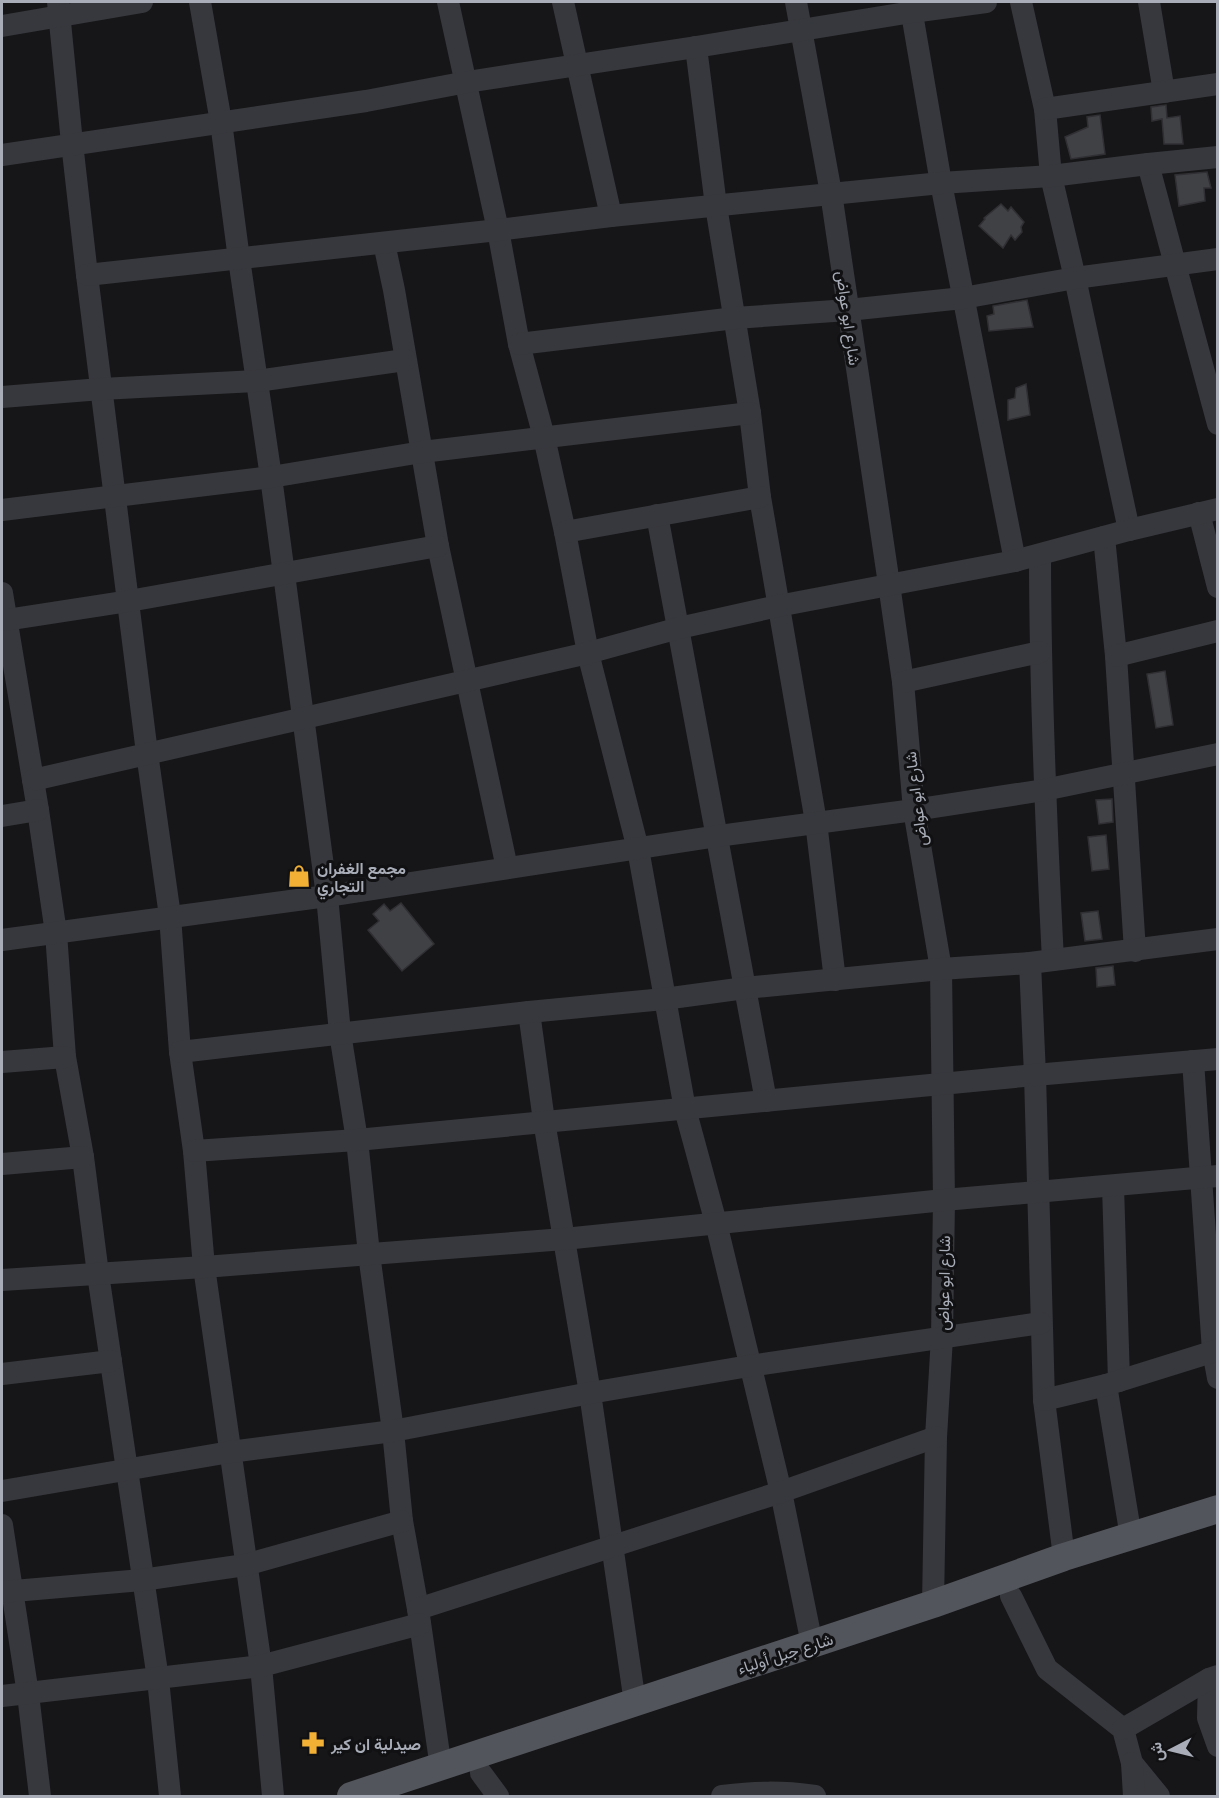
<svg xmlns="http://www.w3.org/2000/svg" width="1219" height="1798" font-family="Lato,Vazirmatn,sans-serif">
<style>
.building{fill:#404145;stroke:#303034;stroke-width:1.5}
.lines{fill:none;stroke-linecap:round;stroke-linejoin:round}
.minor{stroke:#37383d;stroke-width:22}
.major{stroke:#53555c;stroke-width:28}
.labels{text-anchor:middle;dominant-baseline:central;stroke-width:6;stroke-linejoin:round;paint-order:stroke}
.street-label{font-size:16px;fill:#a8adb8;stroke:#111113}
.poi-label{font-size:16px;font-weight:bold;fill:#a8adb8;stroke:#111113;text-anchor:start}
</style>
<rect width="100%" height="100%" fill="#161618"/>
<g class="building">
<path d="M1166,105l1,13 13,-2 3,28h-19l-2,-25 -10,2 -1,-14z"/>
<path d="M1100,115l5,39 -34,5 -6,-22 23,-10 -1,-10z"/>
<path d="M1207,172l4,16h-7l1,13 -26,5 -4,-31z"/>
<path d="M1001,204l7,7 3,-4 13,15 -3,5 1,5 -7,8 -4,-5 -8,13 -24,-22 6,-7 -1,-1z"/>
<path d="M1027,300l6,27 -44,4 -2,-15 7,-2 -1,-8z"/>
<path d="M1026,384l4,31 -22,5v-20l7,-2 1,-10z"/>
<path d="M1165,671l8,54 -17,3 -9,-54z"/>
<path d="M1112,799l1,23 -14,2 -3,-24z"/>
<path d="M1106,835l3,34 -17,2 -4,-34z"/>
<path d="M401,903l33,41 -32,27 -34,-41 11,-9 -6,-7 11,-10 6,7z"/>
<path d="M1098,911l4,28 -17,2 -4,-28z"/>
<path d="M1113,966l2,19 -18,2 -1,-19z"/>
</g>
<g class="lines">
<g class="minor">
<path d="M58,2l14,141 15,132 60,478 23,163 10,136 14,99 10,116 57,399 12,130"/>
<path d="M200,2l21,120 18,137 32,218 56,419 13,137 17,107 12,114 24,177 9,90 16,88 23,159"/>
<path d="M448,2l50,228 21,114 25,93 21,95 23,121 50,196 47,260 31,114 65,269 31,152"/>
<path d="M563,2l48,214"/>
<path d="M796,2l35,191 58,391 14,98 11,128 27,159 3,231 -2,137 -6,100 -3,167"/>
<path d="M910,2l31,181 74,378"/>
<path d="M1021,2l24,107 6,67 24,102 54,252"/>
<path d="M1149,2l15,90"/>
<path d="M2,26l140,-24"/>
<path d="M696,47l20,159 34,207 10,84 56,325 19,158"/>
<path d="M1045,109l173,-25"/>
<path d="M2,155l364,-54 101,-19 229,-35 216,-35 74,-10"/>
<path d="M1148,164l70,260"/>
<path d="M384,243l10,47 44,256 69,322"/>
<path d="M87,275l411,-45 113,-14 330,-33 110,-7 97,-12 70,-7"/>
<path d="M519,344l216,-26 113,-8 115,-12 112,-20 143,-19"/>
<path d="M2,397l99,-8 156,-8 148,-21"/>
<path d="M2,510l269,-33 151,-25 328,-39"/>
<path d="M1199,513l19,74"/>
<path d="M657,515l109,586"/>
<path d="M565,532l195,-35"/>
<path d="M1104,537l12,119 19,295"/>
<path d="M1040,555c0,136 6,270 13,405"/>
<path d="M2,593l36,217 18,123 9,124 18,100 15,117 60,405 12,117"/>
<path d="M6,620l123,-19 309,-55"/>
<path d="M1116,656l102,-25"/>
<path d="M903,682l137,-30"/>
<path d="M33,780l555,-127 91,-25 99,-22 237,-45 114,-31 89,-21"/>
<path d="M2,816l36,-6"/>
<path d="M2,940l325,-44 391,-60 196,-26 130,-20 174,-36"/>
<path d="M1030,963l5,112 9,325 20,157"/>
<path d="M529,1012l15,109 46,272 45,310"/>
<path d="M180,1052l349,-40 135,-13 81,-11 196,-19 89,-6 188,-24"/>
<path d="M1193,1061l20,290 5,27"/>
<path d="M2,1062l63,-5"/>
<path d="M194,1151l163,-11 678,-65 183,-16"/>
<path d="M2,1164l81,-7"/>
<path d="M1113,1186l6,195"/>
<path d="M2,1280l202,-13 360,-28 380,-39 274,-24"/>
<path d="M2,1374l109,-13"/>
<path d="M1106,1385l25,152"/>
<path d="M1044,1400l62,-15 112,-35"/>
<path d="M2,1491l228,-39 163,-21 197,-38 159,-27 292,-43"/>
<path d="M2,1525l26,169 12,102"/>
<path d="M2,1592l140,-12 103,-15 157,-44"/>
<path d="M1011,1596l36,73 76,60 9,34 27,33"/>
<path d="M418,1609l363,-117 155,-55"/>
<path d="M1209,1679l-1,39 10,28"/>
<path d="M2,1696l259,-30 159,-42"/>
<path d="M1123,1729l86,-50 9,-3"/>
<path d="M1132,1763l2,33"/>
<path d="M481,1773l17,23"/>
<path d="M722,1796c34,-4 58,-5 93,0"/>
</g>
<path class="major" d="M351,1796l582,-192 131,-47 154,-48"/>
</g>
<defs>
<g id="shop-bare" transform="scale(1.8)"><path d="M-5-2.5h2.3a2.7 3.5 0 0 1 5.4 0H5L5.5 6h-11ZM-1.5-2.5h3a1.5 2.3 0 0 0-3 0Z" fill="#f2b134" stroke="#111113" stroke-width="2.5" paint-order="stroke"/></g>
<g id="pharmacy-bare" transform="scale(1.8)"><path d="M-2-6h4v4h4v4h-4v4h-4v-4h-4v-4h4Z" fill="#f2b134" stroke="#111113" stroke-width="2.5" paint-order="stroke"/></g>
</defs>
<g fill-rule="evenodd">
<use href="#shop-bare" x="299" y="876"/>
<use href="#pharmacy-bare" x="313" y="1743"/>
</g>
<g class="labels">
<g class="street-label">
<text transform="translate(849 318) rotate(82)">شارع ابو عواض</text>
<text transform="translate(915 799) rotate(-97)">شارع ابو عواض</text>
<text transform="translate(943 1283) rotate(-89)">شارع ابو عواض</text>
<text transform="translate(785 1653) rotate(-18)">شارع جبل أولياء</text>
</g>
<g class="poi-label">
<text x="317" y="867">مجمع الغفران<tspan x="317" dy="18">التجاري</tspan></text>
<text x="331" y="1743">صيدلية ان كير</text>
</g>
</g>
<rect width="1219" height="1798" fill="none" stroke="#a8adb8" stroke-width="6"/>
<g transform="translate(1171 1750) rotate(263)" stroke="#111113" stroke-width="4.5" paint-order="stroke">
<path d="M0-4.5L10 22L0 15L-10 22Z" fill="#a8adb8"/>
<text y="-9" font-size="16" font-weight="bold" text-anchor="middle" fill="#a8adb8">ش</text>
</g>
</svg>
